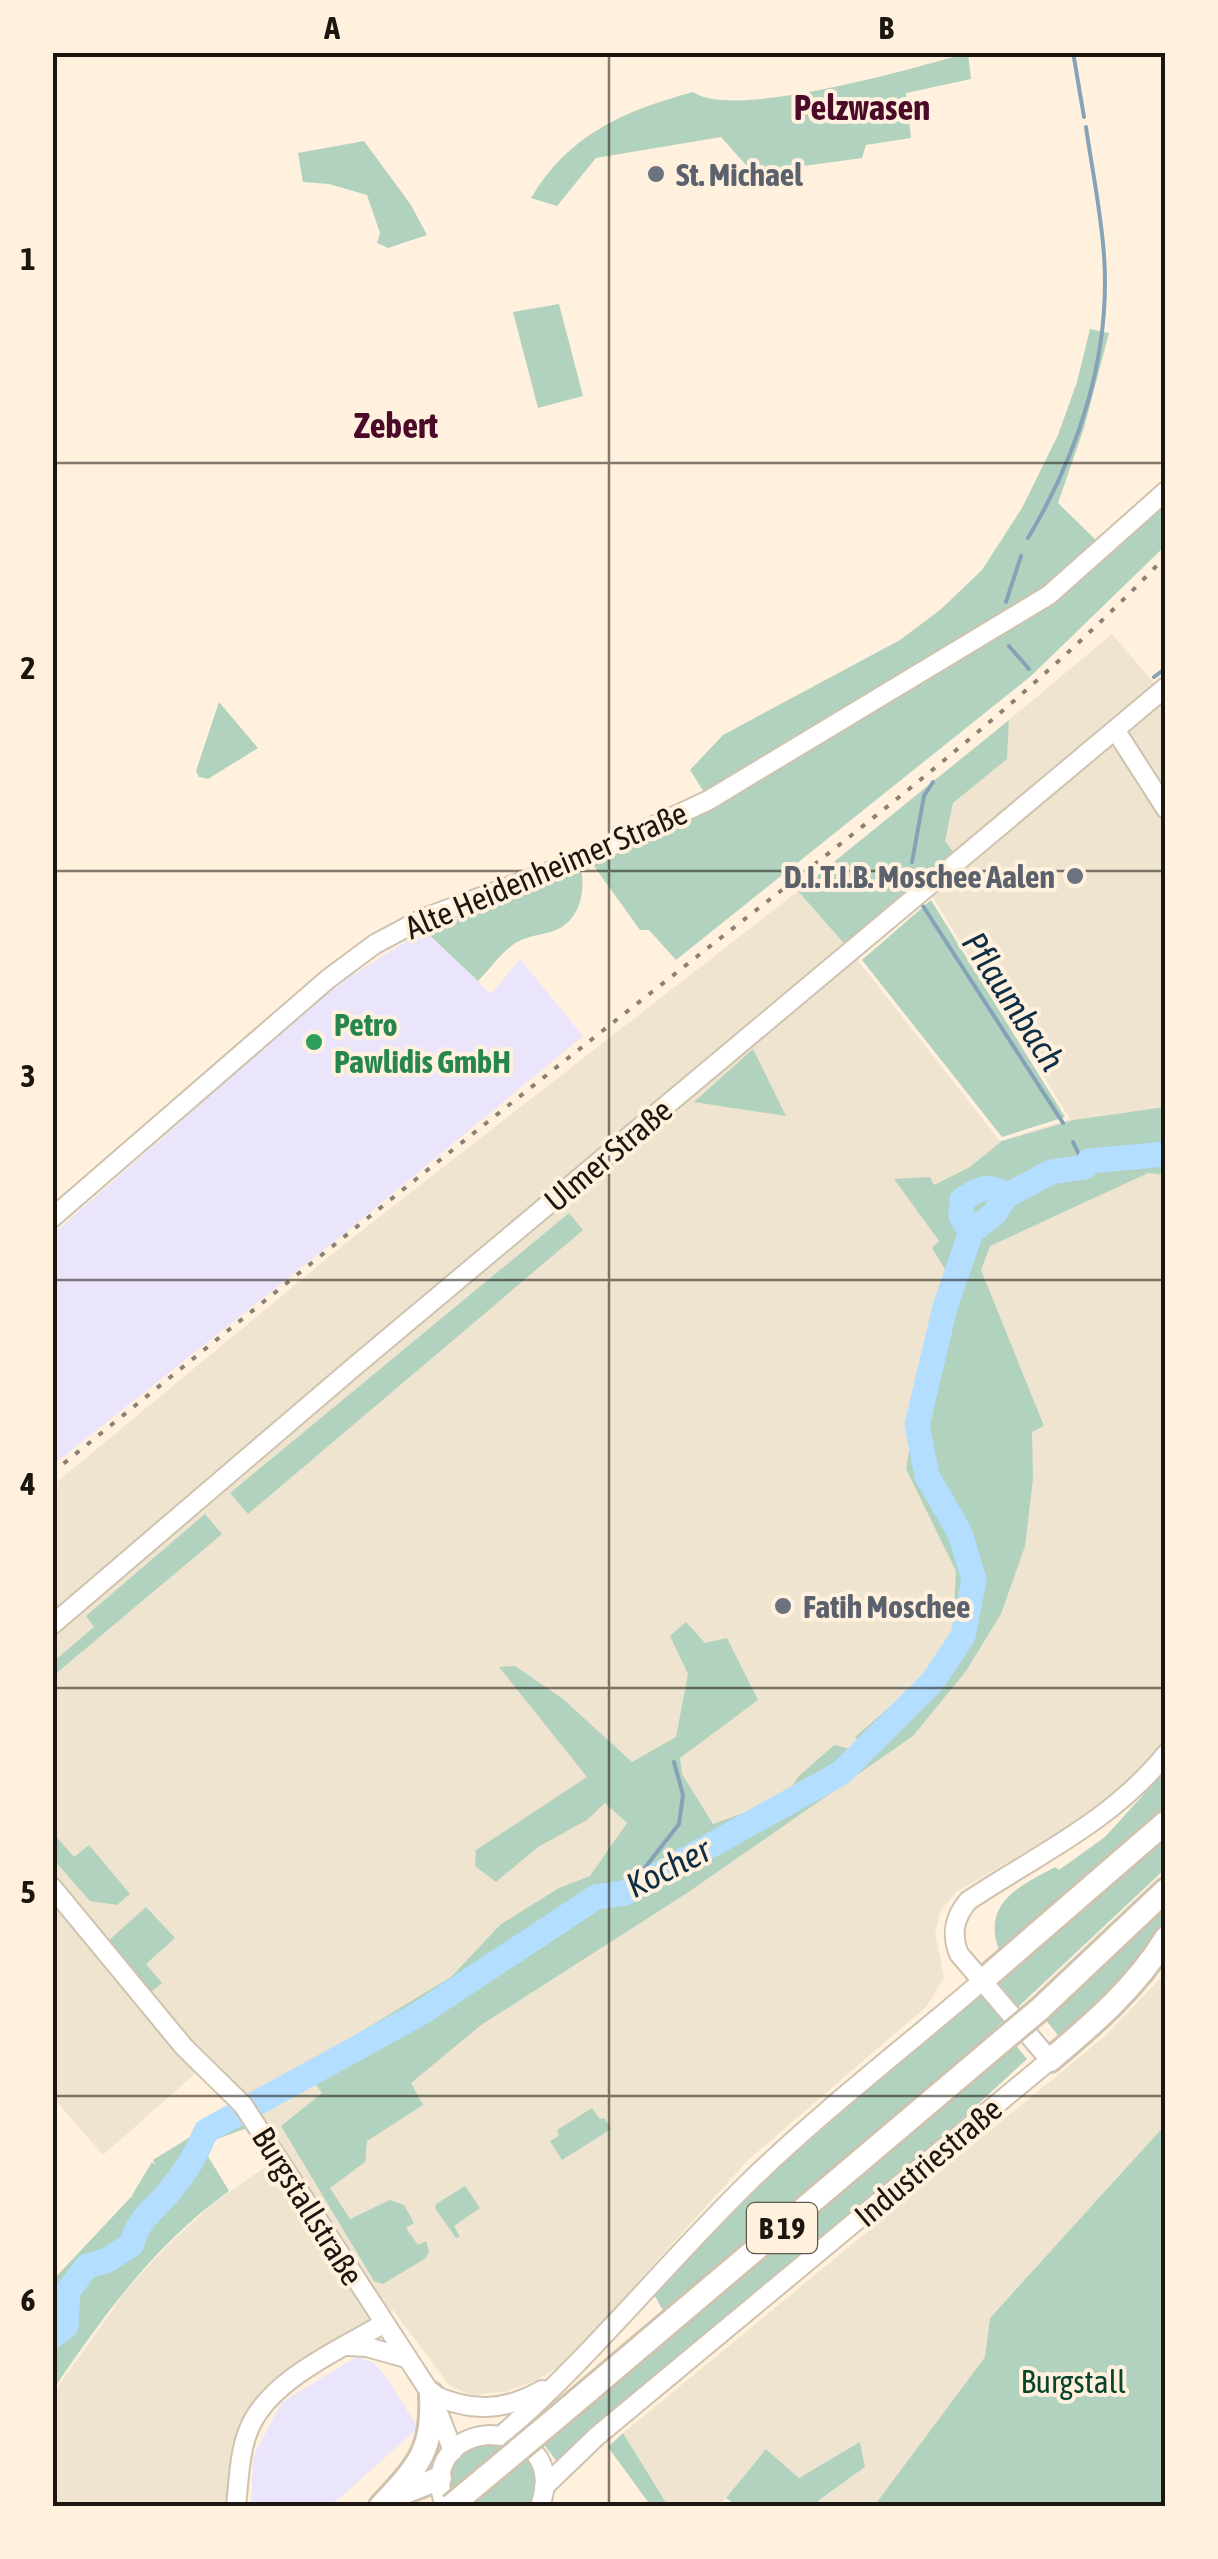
<svg xmlns="http://www.w3.org/2000/svg" width="1218" height="2559" font-family="'Asap Condensed',sans-serif">
<style>
.commercial{fill:#ebe5fb}
.industrial{fill:#eee4cf}
.green{fill:#b2d2c0}
.lines{fill:none;stroke-linecap:round;stroke-linejoin:round}
.stream{stroke:#86a2b7;stroke-width:4}
.river{stroke:#b4deff;stroke-width:25}
.tertiary-casing{stroke:#cfc2af;stroke-width:22}
.secondary-casing{stroke:#cfc2af;stroke-width:22}
.trunk-casing{stroke:#cfc2af;stroke-width:28}
.tertiary{stroke:#fff;stroke-width:18}
.secondary{stroke:#fff;stroke-width:18}
.trunk{stroke:#fff;stroke-width:22}
.rail{stroke:#8a8073;stroke-width:4;stroke-dasharray:5 10;stroke-linecap:butt}
.trunk-bridge-casing{stroke:#cfc2af;stroke-width:28;stroke-linecap:butt}
.trunk-bridge{stroke:#fff;stroke-width:22}
.grid{fill:none;stroke:#1b160f;stroke-width:2.5;stroke-opacity:0.55}
.worship-dot{fill:#6b7280;stroke:#fff1dd;stroke-width:4}
.leisure-dot{fill:#2e9e5b;stroke:#fff1dd;stroke-width:4}
.labels{text-anchor:middle;dominant-baseline:central;stroke-width:8;stroke-linejoin:round;paint-order:stroke}
.shield{fill:#fff1dd;stroke:#5f584d;stroke-width:2.5}
.shield-label{font-size:30px;font-weight:bold;fill:#1b160f}
.worship-label{font-size:32px;font-weight:bold;fill:#5b616d;stroke:#fff1dd;text-anchor:start}
.street-label{font-size:32px;fill:#1b160f;stroke:#fff1dd}
.leisure-label{font-size:32px;font-weight:bold;fill:#27864d;stroke:#fff1dd;text-anchor:start}
.park-label{font-size:32px;fill:#06452c;stroke:#fff1dd}
.neighbourhood-label{font-size:35px;font-weight:bold;fill:#4c0a29;stroke:#fff1dd}
.water-label{font-size:35px;font-style:italic;fill:#0d2e44;stroke:#fff1dd}
.neatline{fill:none;stroke:#1b160f;stroke-width:4}
.grid-label{font-size:32px;text-anchor:middle;font-weight:bold;fill:#1b160f}
</style>
<rect width="100%" height="100%" fill="#fff1dd"/>
<g class="commercial">
<path d="M424,930l67,64 29,-35 63,77 -232,192 -298,237v-231l282,-248z"/>
<path d="M356,2357l16,5 14,14 32,52 -87,78h-80l2,-49 28,-54z"/>
</g>
<g class="industrial">
<path d="M1112,634l42,49 11,-9v1067l-28,39 -38,30 -143,82 -16,20 -5,21 9,44 -17,29 -179,154 -184,204 -31,18 -29,10 -32,3 -22,-9 -57,-76 -123,75 -25,39 -15,82h-177v-113l76,-106 35,-38 48,-45 68,-47 -75,-92 -102,90 -50,-58 -1,-611 295,-244 451,-351 50,57 152,193 70,-22 -140,-226 23,-90 54,-44 2,-39z"/>
<path d="M1165,1974v151l-175,193 -5,39 -111,149h-52l-4,-4 47,-35 -5,-24 -61,35 -33,-29 -47,57h-51l-45,-73 481,-396z"/>
</g>
<g class="green">
<path d="M968,53l3,26 -65,14 5,45 -45,7 -4,13 -109,15 -32,-36 -125,21 -39,48 -26,-8c38,-64 93,-87 162,-106 40,29 224,-25 275,-39z"/>
<path d="M364,141l47,64 16,30 -39,13 -11,-5 3,-10 -13,-38 -38,-11 -26,-2 -5,-29z"/>
<path d="M559,304l24,92 -45,12 -25,-96z"/>
<path d="M1090,329l19,4 -25,95 -26,75 43,42 64,-56v57l-134,130 -355,284 -27,-30h-9l-49,-68 118,-62 -19,-30 33,-35 177,-95 40,-30 42,-40 40,-62 36,-73 19,-53z"/>
<path d="M219,702l39,46 -50,31 -9,-2 -3,-6z"/>
<path d="M1009,720l-2,39 -54,44 -8,38 11,15 -108,92 -50,-57z"/>
<path d="M581,870c4,19 0,45 -19,57 -12,8 -31,7 -45,15 -15,9 -27,27 -39,39l-54,-51 100,-35z"/>
<path d="M931,900l134,217 -63,20 -140,-177z"/>
<path d="M753,1049l33,67 -92,-14z"/>
<path d="M1165,1107v68l-17,-2 -158,73 -9,24 63,156 -12,6 1,47 -8,67 -24,68 -35,57 -53,65 -226,157 -206,132 -70,58 12,22 -56,36 -2,21 -35,26 20,31 40,-19 14,5 10,18 -8,5 12,17 8,-4 3,10 -3,7 -43,26 -9,-3 -93,-155 41,-33 -19,-26 148,-90 50,-53 58,-36 31,-12 37,-53 -22,-20 -18,17 -49,27 -42,35 -21,-16 1,-16 111,-73 -88,-110 16,-1 48,33 69,63 44,-25 12,-63 -18,-38 16,-14 19,21 22,-5 31,62 -78,58 2,16 31,50 73,-26 12,-21 36,-32 33,8 -12,-16 97,-84 4,-82 -50,-102 27,-156 15,-39 -16,-26 7,-7 -45,-62 36,-2 4,8 36,-18 32,-26 72,-21z"/>
<path d="M569,1213l14,17 -335,284 -18,-21z"/>
<path d="M205,1514l17,20 -169,142v-14l41,-35 -8,-11z"/>
<path d="M1165,1771v38l-166,141c-18,-48 23,-65 56,-83l4,3 46,-33z"/>
<path d="M53,1833l21,24 15,-12 41,49 -13,11 -27,-4 -37,-42z"/>
<path d="M1165,1833v36l-166,156 28,34 -124,114 -345,290 -19,-25 132,-113 -19,-34 105,-105z"/>
<path d="M1165,1905c0,44 -73,104 -104,134l-16,-20z"/>
<path d="M146,1907l29,31 -29,26 16,19 -12,10 -44,-50z"/>
<path d="M234,2101l19,25 -36,13 -11,14 23,38c-74,53 -126,125 -176,199v-52l15,-11c4,-64 18,-51 66,-81l3,-18 11,-12 -2,-3 -12,12 -3,18 -26,15 -19,6 -19,26 -3,35 -11,8v-53l79,-84 3,3 -3,-4 20,-33 4,3 -3,-5 34,-21z"/>
<path d="M592,2108l8,11 4,-1 7,11 -49,31 -12,-19 9,-5 -2,-6z"/>
<path d="M1165,2125v381h-291l111,-149 5,-39z"/>
<path d="M465,2186l15,22 -26,18 6,11 -4,1 -21,-30 1,-4z"/>
<path d="M623,2433l45,73h-17l-43,-59z"/>
<path d="M482,2440l39,8 16,23 -4,35h-82c-12,-35 2,-49 31,-66z"/>
<path d="M860,2442l5,25 -47,34 4,5h-85l-11,-8 40,-49 33,29z"/>
</g>
<g class="lines">
<g class="stream">
<path d="M1073,52l11,65"/>
<path d="M1028,538c51,-85 83,-183 76,-283 -3,-43 -12,-86 -18,-128"/>
<path d="M1006,602l15,-46"/>
<path d="M1009,646l20,23"/>
<path d="M1154,677l12,-9"/>
<path d="M912,862l12,-66 9,-14"/>
<path d="M923,906l140,217"/>
<path d="M1073,1142l12,25"/>
<path d="M625,1893l54,-69 4,-29 -9,-33"/>
</g>
<g class="river">
<path d="M971,1232l-10,-16 1,-16c17,-11 26,-18 44,-4"/>
<path d="M52,2336l14,-10 2,-35 19,-25 19,-5 26,-17c5,-24 21,-33 36,-51 17,-20 29,-38 38,-62l213,-117 177,-117 29,-4 216,-120 92,-92 30,-45 11,-56 -14,-47 -33,-57 -10,-51 28,-118 26,-75 23,-18 12,-18 45,-24 34,-5 4,-6 77,-7"/>
</g>
<g class="tertiary-casing">
<g id="tertiary">
<path d="M1116,731l50,78"/>
<path d="M52,1218l276,-239 47,-35 49,-26 157,-58 128,-60 340,-205 117,-104"/>
<path d="M52,1625l303,-259 811,-679"/>
<path d="M1050,2060l-91,-106c-8,-20 -5,-36 9,-53 69,-46 144,-80 198,-147"/>
</g>
</g>
<g class="secondary-casing">
<g id="secondary">
<path d="M52,1887l132,160 59,58 188,289 22,57"/>
<path d="M347,2346l20,1 39,11"/>
<path d="M431,2394c40,18 72,18 111,-4"/>
<path d="M503,2434c89,-78 162,-170 246,-252 73,-71 155,-134 232,-200"/>
<path d="M544,2487l53,-51 453,-376"/>
<path d="M236,2506c3,-25 3,-53 13,-77 20,-49 90,-79 134,-105"/>
<path d="M445,2506c-34,-95 129,-94 95,0"/>
</g>
</g>
<g class="trunk-casing">
<g id="trunk">
<path d="M981,1982l185,-160"/>
<path d="M1040,2009l126,-119"/>
<path d="M1050,2060c43,-36 86,-73 116,-122"/>
<path d="M560,2415l443,-375"/>
<path d="M397,2495l43,-17"/>
<path d="M381,2506c37,-40 53,-55 50,-112"/>
</g>
</g>
<use href="#tertiary" class="tertiary"/>
<use href="#secondary" class="secondary"/>
<use href="#trunk" class="trunk"/>
<path class="rail" d="M52,1473c206,-167 411,-333 619,-496 169,-134 346,-264 495,-421"/>
<g class="trunk-bridge-casing">
<g id="trunk-bridge">
<path d="M1003,2040l37,-31"/>
<path d="M451,2506l109,-91"/>
</g>
</g>
<use href="#trunk-bridge" class="trunk-bridge"/>
</g>
<path class="grid" d="M609,52v2454M52,463h1114M52,871h1114M52,1280h1114M52,1688h1114M52,2096h1114"/>
<g class="worship-dot">
<circle cx="656" cy="174" r="10"/>
<circle cx="1075" cy="876" r="10"/>
<circle cx="783" cy="1606" r="10"/>
</g>
<circle class="leisure-dot" cx="314" cy="1042" r="10"/>
<g class="labels">
<rect class="shield" x="747" y="2203" width="70" height="50" rx="8"/>
<g class="shield-label">
<text x="782" y="2228">B 19</text>
</g>
<g class="worship-label">
<text x="676" y="174">St. Michael</text>
<text x="1055" y="876" text-anchor="end">D.I.T.I.B. Moschee Aalen</text>
<text x="803" y="1606">Fatih Moschee</text>
</g>
<g class="street-label">
<text transform="translate(546 870) rotate(-23)">Alte Heidenheimer Straße</text>
<text transform="translate(608 1155) rotate(-40)">Ulmer Straße</text>
<text transform="translate(928 2162) rotate(-40)">Industriestraße</text>
<text transform="translate(308 2206) rotate(58)">Burgstallstraße</text>
</g>
<g class="leisure-label">
<text x="334" y="1024">Petro<tspan x="334" dy="37">Pawlidis GmbH</tspan></text>
</g>
<g class="park-label">
<text x="1073" y="2381">Burgstall</text>
</g>
<g class="neighbourhood-label">
<text x="862" y="107">Pelzwasen</text>
<text x="396" y="425">Zebert</text>
</g>
<g class="water-label">
<text transform="translate(1014 1001) rotate(57)">Pflaumbach</text>
<text transform="translate(668 1867) rotate(-27)">Kocher</text>
</g>
</g>
<rect width="1218" height="2559" fill="none" stroke="#fff1dd" stroke-width="110"/>
<rect x="55" y="55" width="1108" height="2449" class="neatline"/>
<g class="grid-label">
<text x="332" y="39">A</text>
<text x="886" y="39">B</text>
<text x="28" y="270">1</text>
<text x="28" y="679">2</text>
<text x="28" y="1087">3</text>
<text x="28" y="1495">4</text>
<text x="28" y="1903">5</text>
<text x="28" y="2311">6</text>
</g>
</svg>
